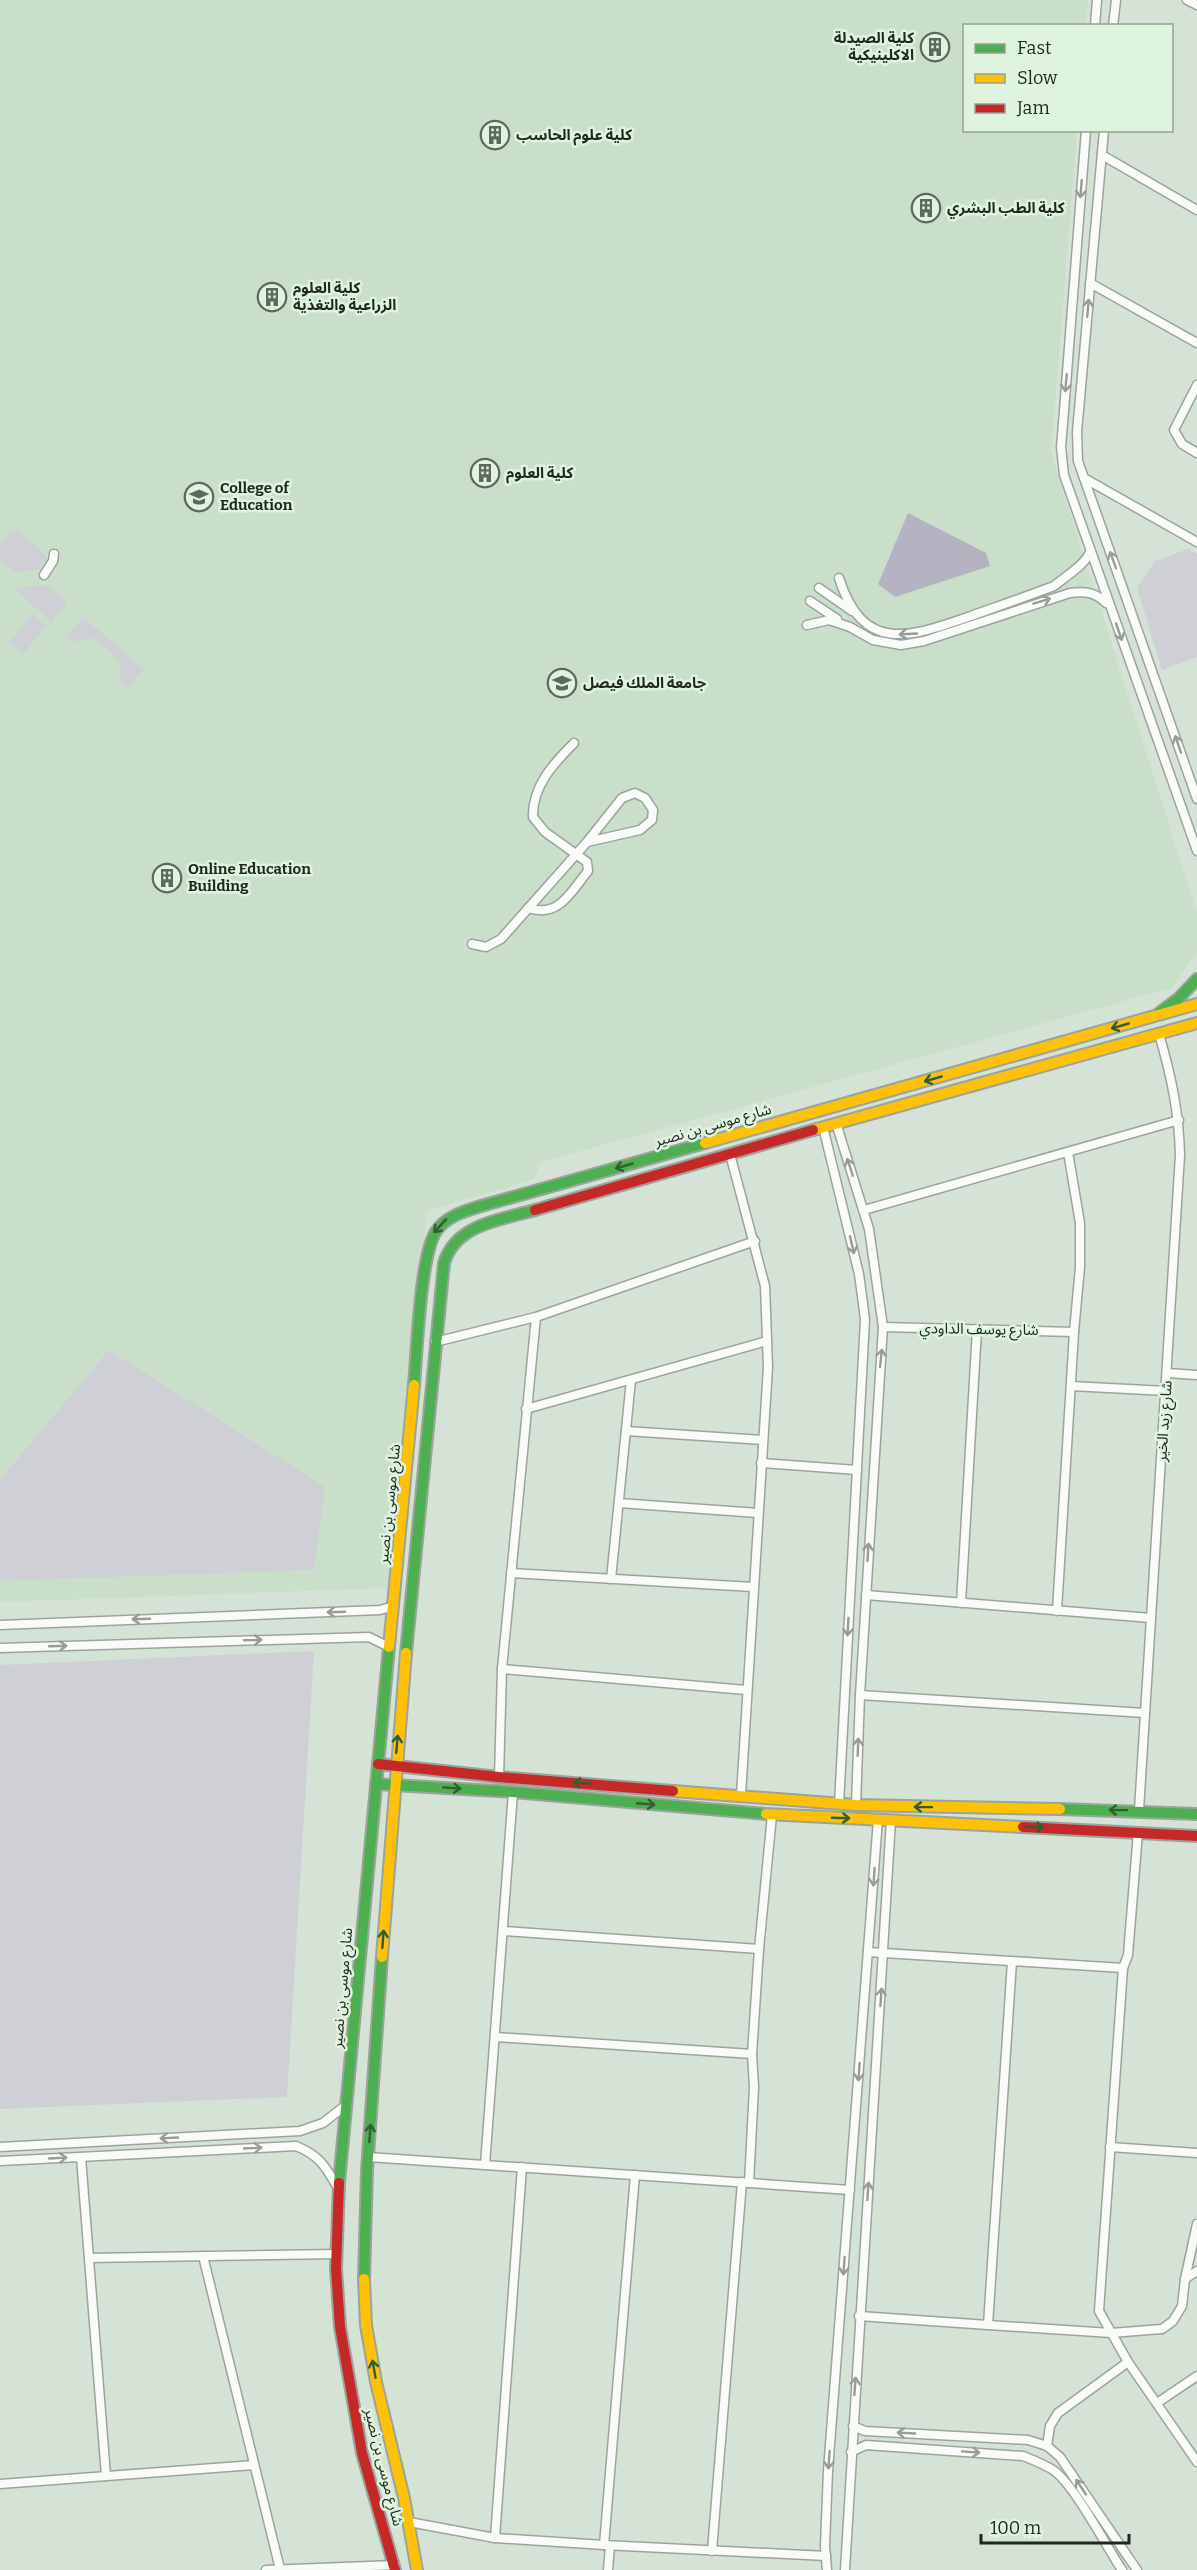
<svg xmlns="http://www.w3.org/2000/svg" width="1197" height="2570" font-family="Bitter,'Noto Sans Arabic',serif">
<style>
.built{fill:#c9dfca}
.green{fill:#ced0d6}
.water{fill:#b5b2c1}
.lines{fill:none;stroke-linecap:round;stroke-linejoin:round}
.street-casing{stroke:#9ba49b;stroke-width:11}
.fast-casing{stroke:#9ba49b;stroke-width:14}
.slow-casing{stroke:#9ba49b;stroke-width:14}
.jam-casing{stroke:#9ba49b;stroke-width:14}
.street{stroke:#f9fbf9;stroke-width:8}
.fast{stroke:#4caf50;stroke-width:10}
.slow{stroke:#ffc107;stroke-width:10}
.jam{stroke:#c62828;stroke-width:10}
.oneway{stroke:#979c97}
.oneway2{stroke:#315d33}
.labels{text-anchor:middle;dominant-baseline:central;stroke-width:5;stroke-linejoin:round;paint-order:stroke}
.poi-label{font-size:15px;font-weight:bold;fill:#1f271f;stroke:#def4de;text-anchor:start}
.street-label{font-size:15px;fill:#1f271f;stroke:#def4de}
</style>
<rect width="100%" height="100%" fill="#d5e2d6"/>
<path class="built" d="M0,0h1088l-3,25 -121,1v104l113,1 -26,322 146,460v39l-26,36 -630,174 -7,17 -107,32 -40,377 -387,14z"/>
<g class="green">
<path d="M18,531l27,23 1,7 -9,9 -22,2 -15,-13v-16l10,-11z"/>
<path d="M1188,549l9,5v103l-35,13 -25,-82 18,-27z"/>
<path d="M48,585l19,17 -16,20 -37,-34z"/>
<path d="M32,614l15,12 -24,28 -14,-12z"/>
<path d="M83,617l61,52 -16,19 -10,-9c11,-17 -12,-30 -23,-40h-13l-6,5 -9,-8z"/>
<path d="M109,1350l216,137 -11,83 -314,11v-101z"/>
<path d="M314,1651l-27,446 -287,12v-444z"/>
</g>
<path class="water" d="M908,513l78,40 4,13 -95,31 -17,-13z"/>
<g class="lines">
<g class="street-casing">
<g id="street">
<path d="M1187,0l10,5"/>
<path d="M1095,26l2,-26"/>
<path d="M1113,26l3,-26"/>
<path d="M1086,130l-22,281 -3,36 3,28 133,376"/>
<path d="M1104,130l-27,302 1,29 119,338"/>
<path d="M1102,155l95,55"/>
<path d="M1090,283l107,60"/>
<path d="M1197,385l-23,45 8,14 15,9"/>
<path d="M1084,478l113,64"/>
<path d="M44,575l9,-14 1,-7"/>
<path d="M839,578c24,75 69,60 129,39 28,-10 57,-20 86,-31 11,-9 32,-22 36,-34"/>
<path d="M819,588l33,23"/>
<path d="M810,601l27,18"/>
<path d="M807,625l22,-5 21,7 23,13 28,5 23,-4 146,-48c15,-2 25,-1 36,10"/>
<path d="M528,908c31,10 42,-15 60,-37l-1,-9 -42,-30 -12,-15c-1,-30 20,-53 41,-74"/>
<path d="M472,944l14,3 15,-8 86,-97 35,-44 13,-5 10,5 8,12 -1,10 -12,10 -53,12"/>
<path d="M836,1123l33,106 14,98 -23,368 -4,110"/>
<path d="M823,1127l36,147 6,45 -26,485"/>
<path d="M730,1154l35,132 3,81 -27,428"/>
<path d="M864,1210l315,-90"/>
<path d="M883,1327l191,5"/>
<path d="M435,1342l101,-25 219,-76"/>
<path d="M1167,1373l30,2"/>
<path d="M1071,1386l95,5"/>
<path d="M526,1409l241,-68"/>
<path d="M626,1431l137,9"/>
<path d="M761,1463l96,7"/>
<path d="M619,1503l139,10"/>
<path d="M511,1573l242,14"/>
<path d="M611,1579l20,-199"/>
<path d="M866,1595l285,23"/>
<path d="M961,1603l16,-274"/>
<path d="M1057,1611l17,-279 6,-65v-44l-12,-71"/>
<path d="M0,1625l380,-15 14,-4"/>
<path d="M0,1648l369,-11 20,10"/>
<path d="M502,1669l244,21"/>
<path d="M860,1695l285,18"/>
<path d="M499,1777l3,-108 34,-352"/>
<path d="M1139,1810l41,-655c-1,-43 -9,-80 -21,-121"/>
<path d="M503,1931l256,18"/>
<path d="M868,1952l255,16 -24,343 29,51 69,100"/>
<path d="M1123,1968l5,-13 10,-123"/>
<path d="M495,2037l257,17 7,-105 13,-134"/>
<path d="M0,2147l300,-16 23,-8 23,-18"/>
<path d="M1110,2147l87,6"/>
<path d="M81,2157l25,319"/>
<path d="M368,2157l482,33"/>
<path d="M0,2161l296,-15c25,10 30,22 43,44"/>
<path d="M485,2165l28,-373"/>
<path d="M635,2175l-31,370 222,11"/>
<path d="M749,2183l5,-96 -2,-33"/>
<path d="M203,2256l77,313"/>
<path d="M89,2258l248,-4"/>
<path d="M1185,2279l12,-8"/>
<path d="M859,2316l129,9 24,-364"/>
<path d="M988,2325l123,8 51,-4 11,-8 9,-15 3,-27 12,-55"/>
<path d="M1157,2403l40,-27"/>
<path d="M853,2426l12,5 163,9 19,6 13,11 77,113"/>
<path d="M1047,2446l3,-20 8,-13 70,-51"/>
<path d="M851,2452l15,-7 157,11c10,4 21,8 30,14 21,14 53,76 69,100"/>
<path d="M0,2484l254,-19"/>
<path d="M409,2522l86,16 109,7"/>
<path d="M495,2538l27,-371"/>
<path d="M712,2551l30,-369"/>
<path d="M266,2570l129,-5"/>
<path d="M608,2570l2,-24"/>
<path d="M827,2570l-2,-24 3,-75 50,-652"/>
<path d="M845,2570l46,-750"/>
</g>
</g>
<g class="fast-casing">
<g id="fast">
<path d="M1159,1013l20,-15 18,-19"/>
<path d="M414,1385c3,-32 6,-133 23,-155 10,-14 28,-19 44,-24l224,-63"/>
<path d="M406,1653l38,-390c12,-39 56,-43 91,-53"/>
<path d="M376,1784l137,8 253,22"/>
<path d="M1060,1809l137,5"/>
<path d="M339,2183l50,-536"/>
<path d="M364,2279l3,-109 15,-213"/>
</g>
</g>
<g class="slow-casing">
<g id="slow">
<path d="M813,1130l384,-107"/>
<path d="M705,1143l492,-139"/>
<path d="M389,1647l25,-262"/>
<path d="M673,1791l183,14 204,4"/>
<path d="M766,1814l257,13"/>
<path d="M382,1957l24,-304"/>
<path d="M364,2279l2,46 10,57 28,116 13,72"/>
</g>
</g>
<g class="jam-casing">
<g id="jam">
<path d="M535,1210l278,-80"/>
<path d="M378,1764l121,13 174,14"/>
<path d="M1023,1827l174,9"/>
<path d="M339,2183l-3,86 4,58 22,126 33,117"/>
</g>
</g>
<use href="#street" class="street"/>
<use href="#fast" class="fast"/>
<use href="#slow" class="slow"/>
<use href="#jam" class="jam"/>
</g>
<defs><path id="oneway-shaft" d="M-6 0H5M1.5-3L5.5 0L1.5 3" fill="none" stroke-width="1.6" stroke-linecap="round" stroke-linejoin="round" transform="scale(1.5)"/></defs>
<g class="oneway">
<use href="#oneway-shaft" transform="translate(1081 189) rotate(95)"/>
<use href="#oneway-shaft" transform="translate(1088 308) rotate(-85)"/>
<use href="#oneway-shaft" transform="translate(1066 383) rotate(95)"/>
<use href="#oneway-shaft" transform="translate(1113 560) rotate(-110)"/>
<use href="#oneway-shaft" transform="translate(1042 601) rotate(-17)"/>
<use href="#oneway-shaft" transform="translate(1119 632) rotate(71)"/>
<use href="#oneway-shaft" transform="translate(908 634) rotate(177)"/>
<use href="#oneway-shaft" transform="translate(1178 744) rotate(-109)"/>
<use href="#oneway-shaft" transform="translate(850 1167) rotate(-108)"/>
<use href="#oneway-shaft" transform="translate(852 1245) rotate(77)"/>
<use href="#oneway-shaft" transform="translate(881 1358) rotate(-84)"/>
<use href="#oneway-shaft" transform="translate(868 1552) rotate(-87)"/>
<use href="#oneway-shaft" transform="translate(336 1612) rotate(178)"/>
<use href="#oneway-shaft" transform="translate(141 1619) rotate(178)"/>
<use href="#oneway-shaft" transform="translate(848 1627) rotate(93)"/>
<use href="#oneway-shaft" transform="translate(253 1640) rotate(-2)"/>
<use href="#oneway-shaft" transform="translate(58 1646) rotate(-2)"/>
<use href="#oneway-shaft" transform="translate(858 1747) rotate(-88)"/>
<use href="#oneway-shaft" transform="translate(874 1877) rotate(94)"/>
<use href="#oneway-shaft" transform="translate(881 1997) rotate(-86)"/>
<use href="#oneway-shaft" transform="translate(859 2072) rotate(94)"/>
<use href="#oneway-shaft" transform="translate(169 2138) rotate(177)"/>
<use href="#oneway-shaft" transform="translate(253 2148) rotate(-3)"/>
<use href="#oneway-shaft" transform="translate(58 2158) rotate(-3)"/>
<use href="#oneway-shaft" transform="translate(868 2191) rotate(-86)"/>
<use href="#oneway-shaft" transform="translate(844 2266) rotate(94)"/>
<use href="#oneway-shaft" transform="translate(855 2386) rotate(-86)"/>
<use href="#oneway-shaft" transform="translate(906 2433) rotate(-177)"/>
<use href="#oneway-shaft" transform="translate(971 2452) rotate(4)"/>
<use href="#oneway-shaft" transform="translate(829 2460) rotate(94)"/>
<use href="#oneway-shaft" transform="translate(1081 2487) rotate(-124)"/>
</g>
<g class="oneway2">
<use href="#oneway-shaft" transform="translate(1120 1026) rotate(164)"/>
<use href="#oneway-shaft" transform="translate(933 1079) rotate(164)"/>
<use href="#oneway-shaft" transform="translate(624 1166) rotate(164)"/>
<use href="#oneway-shaft" transform="translate(440 1226) rotate(133)"/>
<use href="#oneway-shaft" transform="translate(397 1744) rotate(-85)"/>
<use href="#oneway-shaft" transform="translate(582 1783) rotate(-176)"/>
<use href="#oneway-shaft" transform="translate(452 1788) rotate(4)"/>
<use href="#oneway-shaft" transform="translate(646 1804) rotate(5)"/>
<use href="#oneway-shaft" transform="translate(923 1807) rotate(-179)"/>
<use href="#oneway-shaft" transform="translate(1118 1810) rotate(-179)"/>
<use href="#oneway-shaft" transform="translate(841 1818) rotate(2)"/>
<use href="#oneway-shaft" transform="translate(1035 1827) rotate(3)"/>
<use href="#oneway-shaft" transform="translate(383 1939) rotate(-86)"/>
<use href="#oneway-shaft" transform="translate(370 2133) rotate(-86)"/>
<use href="#oneway-shaft" transform="translate(374 2369) rotate(-100)"/>
</g>
<defs>
<g id="building-ring" transform="scale(1.5)"><circle r="9.5" fill="#def4de" stroke="#5f685f" stroke-width="1.5"/><path d="M-4-6H4V6H1V3H-1V6H-4ZM-2.5-4.3h1.7v1.8h-1.7ZM.8-4.3h1.7v1.8H.8ZM-2.5-1h1.7V.8h-1.7ZM.8-1h1.7V.8H.8Z" fill="#5f685f"/></g>
<g id="university-ring" transform="scale(1.5)"><circle r="9.5" fill="#def4de" stroke="#5f685f" stroke-width="1.5"/><path d="M0-5L7-2L0 1L-7-2ZM-4 1L0 2.5L4 1V4Q0 6-4 4Z" fill="#5f685f"/></g>
</defs>
<g fill-rule="evenodd">
<use href="#building-ring" x="935" y="47"/>
<use href="#building-ring" x="495" y="135"/>
<use href="#building-ring" x="926" y="208"/>
<use href="#building-ring" x="272" y="297"/>
<use href="#building-ring" x="485" y="473"/>
<use href="#university-ring" x="199" y="497"/>
<use href="#university-ring" x="562" y="683"/>
<use href="#building-ring" x="167" y="878"/>
</g>
<g class="labels">
<g class="poi-label">
<text x="914" y="38" text-anchor="end">كلية الصيدلة<tspan x="914" dy="17">الاكلينيكية</tspan></text>
<text x="516" y="135">كلية علوم الحاسب</text>
<text x="947" y="208">كلية الطب البشري</text>
<text x="293" y="288">كلية العلوم<tspan x="293" dy="17">الزراعية والتغذية</tspan></text>
<text x="506" y="473">كلية العلوم</text>
<text x="220" y="488">College of<tspan x="220" dy="17">Education</tspan></text>
<text x="583" y="683">جامعة الملك فيصل</text>
<text x="188" y="869">Online Education<tspan x="188" dy="17">Building</tspan></text>
</g>
<g class="street-label">
<text transform="translate(713 1125) rotate(-16)">شارع موسى بن نصير</text>
<text transform="translate(979 1329) rotate(1)">شارع يوسف الداودي</text>
<text transform="translate(1164 1421) rotate(-86)">شارع زيد الخير</text>
<text transform="translate(389 1504) rotate(-84)">شارع موسى بن نصير</text>
<text transform="translate(342 1988) rotate(-85)">شارع موسى بن نصير</text>
<text transform="translate(384 2467) rotate(76)">شارع موسى بن نصير</text>
</g>
</g>
<rect x="963" y="24" width="210" height="108" fill="#def4de" stroke="#92a292" stroke-width="1.5"/>
<rect x="975" y="44" width="30" height="9" fill="#4caf50" stroke="#92a292" stroke-width="1.5"/>
<text x="1017" y="54" font-size="18" fill="#1f271f">Fast</text>
<rect x="975" y="74" width="30" height="9" fill="#ffc107" stroke="#92a292" stroke-width="1.5"/>
<text x="1017" y="84" font-size="18" fill="#1f271f">Slow</text>
<rect x="975" y="104" width="30" height="9" fill="#c62828" stroke="#92a292" stroke-width="1.5"/>
<text x="1017" y="114" font-size="18" fill="#1f271f">Jam</text>
<path d="M981 2534v9h148v-9" fill="none" stroke="#1f271f" stroke-width="3"/>
<text x="990" y="2534" font-size="18" fill="#1f271f" stroke="#def4de" stroke-width="4.5" paint-order="stroke">100 m</text>
</svg>
